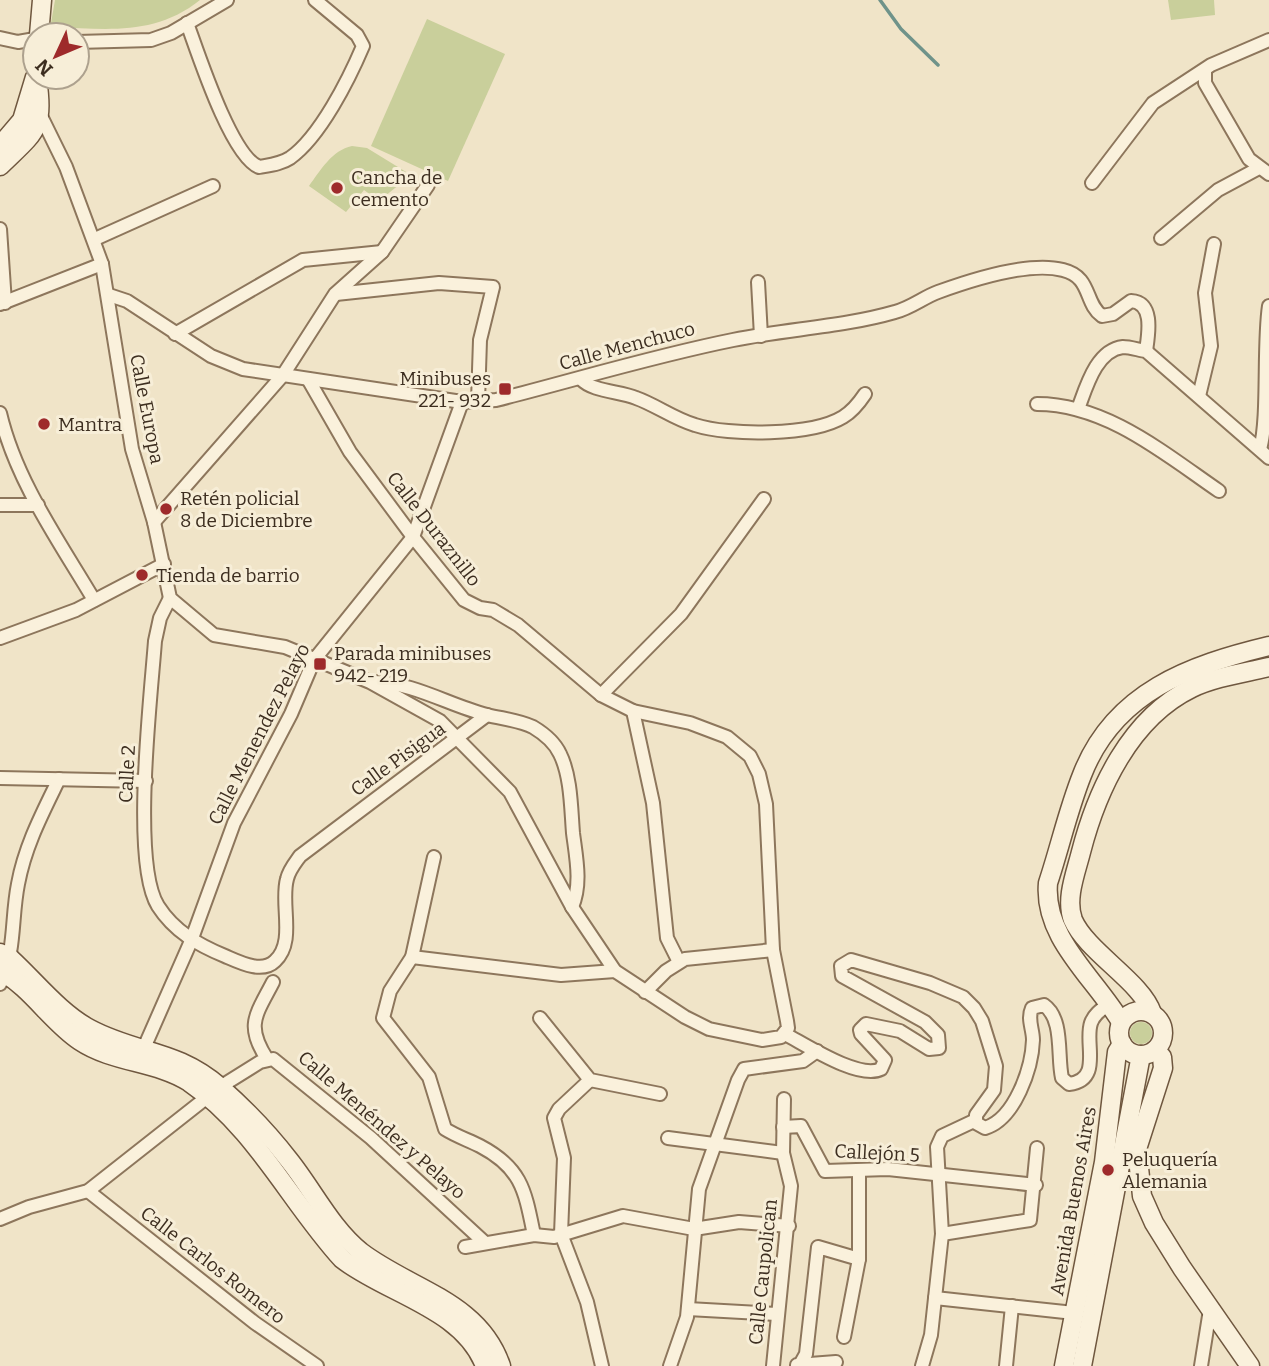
<svg xmlns="http://www.w3.org/2000/svg" width="1269" height="1366" font-family="Bitter,serif">
<style>
.green{fill:#c9cf9b}
.lines{fill:none;stroke-linecap:round;stroke-linejoin:round}
.stream{stroke:#6f938a;stroke-width:3.5}
.street-casing{stroke:#8d765c;stroke-width:16}
.secondary-casing{stroke:#6f573f;stroke-width:21}
.street{stroke:#faf1dc;stroke-width:12}
.secondary{stroke:#faf1dc;stroke-width:18}
.poi-dot{fill:#9e2a2b;stroke:#f7eed8;stroke-width:2.5}
.labels{text-anchor:middle;dominant-baseline:central;stroke-width:6;stroke-linejoin:round;paint-order:stroke}
.poi-label{font-size:19px;fill:#3d2e20;stroke:#f7eed8;text-anchor:start}
.street-label{font-size:19px;fill:#3d2e20;stroke:#f7eed8}
</style>
<rect width="100%" height="100%" fill="#f0e4c8"/>
<g class="green">
<path d="M55,0h145c-45,36 -93,29 -146,27l-3,-4z"/>
<path d="M1168,0h46l1,15 -44,5z"/>
<path d="M427,19l78,35 -57,127 -77,-35z"/>
<path d="M352,146l15,2 44,27 -32,26 -15,-11 -18,22 -37,-26c11,-15 23,-36 43,-40z"/>
<circle cx="1141" cy="1033" r="11"/>
</g>
<g class="lines">
<path class="stream" d="M880,0l21,29 37,36"/>
<g class="street-casing">
<g id="street">
<path d="M187,23c11,30 44,133 72,144 11,-2 22,-3 31,-9 30,-21 59,-79 73,-112l-6,-11 -42,-35"/>
<path d="M0,38l18,4 17,-3"/>
<path d="M77,42l74,-2 20,-7 56,-33"/>
<path d="M1205,72v11l44,76 20,15"/>
<path d="M37,108l29,59 36,97 30,185 22,73 16,76 44,37 71,12 85,35 70,39 70,71 62,115 43,64 70,46 24,12 53,11 19,-3 7,-9 -1,-7 -14,-71 -7,-146 -7,-30 -9,-18 -23,-19 -37,-14 -57,-12 -32,-16 -83,-70 -25,-15 -13,-2 -16,-8 -51,-63 -63,-85 -42,-73"/>
<path d="M1092,183l61,-80 58,-38 58,-25"/>
<path d="M0,229l5,74"/>
<path d="M1161,238l57,-48 41,-22"/>
<path d="M95,239l118,-53"/>
<path d="M758,282l3,54"/>
<path d="M336,294l103,-11 54,4 -13,53 -2,61"/>
<path d="M109,295l18,6 84,55 32,13 219,33 34,-2c79,-20 157,-44 237,-60 53,-11 110,-13 162,-28 16,-4 29,-15 43,-20 33,-12 91,-31 125,-22 29,7 21,33 39,46l11,-2 18,-13c24,1 17,35 15,50"/>
<path d="M0,304l102,-40"/>
<path d="M175,334l128,-74 79,-8"/>
<path d="M581,379c12,13 39,12 55,19 20,7 38,21 59,27 34,11 117,11 148,-8 10,-6 16,-14 22,-23"/>
<path d="M1199,396l12,-50 -6,-53 9,-49"/>
<path d="M1037,404c69,0 128,50 182,87"/>
<path d="M1078,409c8,-21 18,-59 45,-62 7,0 16,3 23,4l123,107"/>
<path d="M0,413c16,68 59,128 94,187"/>
<path d="M1260,449c9,-30 3,-104 9,-143"/>
<path d="M0,505h38"/>
<path d="M154,522l129,-147 52,-81 47,-42 46,-67"/>
<path d="M170,598l-10,20 -5,23c-4,55 -24,222 3,265 16,25 40,39 67,50 14,6 37,18 50,5 21,-19 5,-57 12,-82 2,-9 8,-16 13,-23l187,-141"/>
<path d="M0,638l76,-28 88,-46"/>
<path d="M374,682c41,1 74,23 113,33 16,4 31,5 46,12 10,6 22,16 27,27 11,22 11,54 13,79 3,24 9,51 -1,74"/>
<path d="M601,695l80,-81 83,-115"/>
<path d="M633,711l20,92 14,135 12,24"/>
<path d="M0,778l146,3"/>
<path d="M434,857l-22,100 -22,34 -7,27 46,59 16,52c11,7 23,11 35,17 42,22 45,45 54,89"/>
<path d="M412,957l149,18 54,-4"/>
<path d="M0,984c16,-33 11,-65 18,-100 7,-38 24,-70 41,-105"/>
<path d="M645,992l21,-21 19,-12 88,-9"/>
<path d="M540,1018l50,62 70,14"/>
<path d="M785,1034c21,11 74,46 96,35l4,-9 -24,-26 -1,-4 6,-6 34,7 29,18 10,-1 -1,-13 -13,-13 -83,-46 -1,-10 10,-6 79,23 33,14 11,11 8,13 14,45 -2,24 -18,25v8l9,5c30,-9 47,-60 48,-88 0,-11 -6,-21 -1,-32l12,-3c20,14 13,51 18,73l7,6c34,-4 15,-41 22,-61 3,-9 11,-14 19,-20"/>
<path d="M140,1057l51,-116 43,-118 57,-109 23,-54 99,-123 49,-135"/>
<path d="M267,1059c-22,-34 -11,-44 6,-77"/>
<path d="M590,1080l-31,29 -5,9 10,40 -3,76 26,68 15,64"/>
<path d="M783,1127l18,-1 24,45 63,-2 148,16"/>
<path d="M668,1138l115,15"/>
<path d="M88,1191l167,132 62,43"/>
<path d="M0,1219l29,-12 59,-16 132,-104 40,-25 13,-3 98,79 113,104"/>
<path d="M942,1234l88,-14 7,-72"/>
<path d="M465,1247l69,-12 20,2 69,-21 71,13 45,-7 50,4"/>
<path d="M935,1298l139,15"/>
<path d="M688,1309l89,5"/>
<path d="M844,1337l15,-78v-89"/>
<path d="M801,1363l5,-9 12,-107 41,12"/>
<path d="M797,1365l39,-3"/>
<path d="M670,1366l17,-49 12,-128 39,-109 6,-11 59,-8 14,-10"/>
<path d="M773,1366l18,-180 -8,-33 1,-54"/>
<path d="M922,1366l9,-31 11,-101 -5,-87 5,-11 34,-16"/>
<path d="M1006,1366l6,-60"/>
<path d="M1201,1366l8,-50 4,-7"/>
</g>
</g>
<g class="secondary-casing">
<g id="secondary">
<path d="M39,35l3,-35"/>
<path d="M0,146l22,-26 13,-43"/>
<path d="M0,166c37,-36 44,-36 37,-89"/>
<path d="M0,953l11,6c25,23 49,54 79,70 47,25 86,20 130,58 25,22 49,47 69,73 24,30 42,68 72,92 50,38 118,49 140,114"/>
<path d="M0,971c31,16 51,51 80,70 33,22 76,20 109,41 66,45 101,120 153,177 45,35 121,49 143,107"/>
<circle cx="1141" cy="1033" r="22"/>
<path d="M1152,1013c-10,-31 -65,-61 -79,-93 -8,-21 3,-48 8,-68 16,-62 49,-134 111,-164 23,-11 52,-15 77,-21"/>
<path d="M1121,1022c-26,-44 -78,-84 -73,-139 12,-36 20,-73 34,-108 32,-83 108,-110 187,-129"/>
<path d="M1155,1050l7,7 1,11 -26,81 5,47 12,27 28,45 68,98"/>
<path d="M1064,1366l40,-204 13,-110 5,-8"/>
<path d="M1082,1366l59,-311"/>
</g>
</g>
<use href="#street" class="street"/>
<use href="#secondary" class="secondary"/>
</g>
<g class="poi-dot">
<circle cx="337" cy="188" r="7"/>
<rect x="498" y="382" width="14" height="14" rx="3.5"/>
<circle cx="44" cy="424" r="7"/>
<circle cx="166" cy="509" r="7"/>
<circle cx="142" cy="575" r="7"/>
<rect x="313" y="657" width="14" height="14" rx="3.5"/>
<circle cx="1108" cy="1170" r="7"/>
</g>
<g class="labels">
<g class="poi-label">
<text x="351" y="177">Cancha de<tspan x="351" dy="22">cemento</tspan></text>
<text x="491" y="378" text-anchor="end">Minibuses<tspan x="491" dy="22">221- 932</tspan></text>
<text x="58" y="424">Mantra</text>
<text x="180" y="498">Retén policial<tspan x="180" dy="22">8 de Diciembre</tspan></text>
<text x="156" y="575">Tienda de barrio</text>
<text x="334" y="653">Parada minibuses<tspan x="334" dy="22">942- 219</tspan></text>
<text x="1122" y="1159">Peluquería<tspan x="1122" dy="22">Alemania</tspan></text>
</g>
<g class="street-label">
<text transform="translate(627 346) rotate(-15)">Calle Menchuco</text>
<text transform="translate(147 409) rotate(79)">Calle Europa</text>
<text transform="translate(434 529) rotate(52)">Calle Duraznillo</text>
<text transform="translate(259 734) rotate(-63)">Calle Menendez Pelayo</text>
<text transform="translate(398 759) rotate(-36)">Calle Pisigua</text>
<text transform="translate(127 774) rotate(-87)">Calle 2</text>
<text transform="translate(382 1125) rotate(41)">Calle Menéndez y Pelayo</text>
<text transform="translate(877 1153) rotate(3)">Callejón 5</text>
<text transform="translate(1073 1201) rotate(-80)">Avenida Buenos Aires</text>
<text transform="translate(213 1265) rotate(38)">Calle Carlos Romero</text>
<text transform="translate(763 1272) rotate(-84)">Calle Caupolican</text>
</g>
</g>
<g transform="translate(56 56) rotate(226)"><circle r="33" fill="#f7eed8" stroke="#ada18e" stroke-width="2"/>
<path d="M0-5L12 26L0 18L-12 26Z" fill="#9e2a2b"/>
<text y="-10" font-size="19" font-weight="bold" text-anchor="middle" fill="#3d2e20">N</text>
</g>
</svg>
